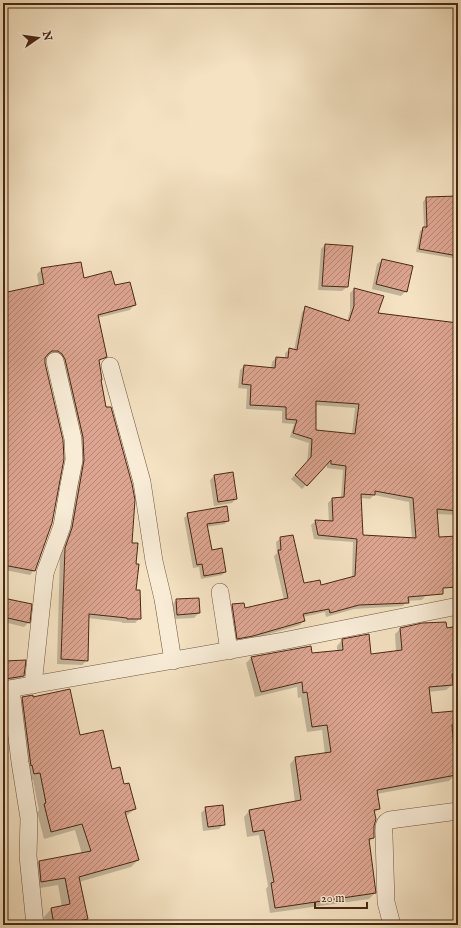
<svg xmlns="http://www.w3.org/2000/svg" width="461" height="928" font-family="'IM FELL English',serif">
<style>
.shadow{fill:#0003;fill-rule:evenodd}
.building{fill:url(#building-hatch);stroke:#4a2813;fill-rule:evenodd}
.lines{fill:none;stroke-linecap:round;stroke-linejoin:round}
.street-casing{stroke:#74563f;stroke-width:18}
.street{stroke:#f8ecd7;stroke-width:17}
</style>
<defs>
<pattern id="building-hatch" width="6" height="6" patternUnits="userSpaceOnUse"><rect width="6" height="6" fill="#dda591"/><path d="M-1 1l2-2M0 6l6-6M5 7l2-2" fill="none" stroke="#b58675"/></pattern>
</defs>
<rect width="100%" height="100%" fill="#f4e2c2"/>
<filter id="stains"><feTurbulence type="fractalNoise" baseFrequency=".005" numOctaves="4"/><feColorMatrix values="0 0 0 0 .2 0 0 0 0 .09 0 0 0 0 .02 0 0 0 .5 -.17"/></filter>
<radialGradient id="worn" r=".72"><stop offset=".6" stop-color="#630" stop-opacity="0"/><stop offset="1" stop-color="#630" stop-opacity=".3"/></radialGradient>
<g class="shadow">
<path d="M458,197v62l-42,-7 4,-21 4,-3 -1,-26 3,-4z"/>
<path d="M325,245l22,42 -5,4 -24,-1 3,-41z"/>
<path d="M382,260l24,31 -5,5 -29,-7 5,-25z"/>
<path d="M42,269l72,17 20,19 -4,5 -33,8 9,38 -8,6 37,203v26l5,27 -5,5h-13v-1l-34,-4 -1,42 -5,5 -25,-1 3,-111 20,-88 -27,-109 -5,-1 -4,3 -10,212 -4,5 -25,-5v30l24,22 -5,5 -20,-5 -1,6v-333l36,-9 -2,-12z"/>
<path d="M354,289l23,25 81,10v191l-22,-1 2,24 20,-1v49l-32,3v6l-4,5 -15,1 -4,5 -49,3 -28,8 -1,-5 -22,5 1,3 -4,5 -52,15 -15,2 -5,-33 4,-4 12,4 40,-9 -10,-44 3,-3 -1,-11 5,-4 22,46 17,3 32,-9 1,-36 -39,-3 -3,-14 5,-4 13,1 -1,-19 4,-4 9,-1 2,-28 -16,-2v-5l-25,26 -11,-10 16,-17 2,-19 -19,-6 4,-13 -12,-1v-12l-36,-2 1,-20 -9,-1 2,-18 4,-4 27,3 1,-7 4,-4 9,1v-6l5,-4 4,1 8,-38 4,-4 41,13 3,-10v-18zM315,405l40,3 -3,26 -37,-3zM374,495l35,7 3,37 -50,-3 -1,-38 9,1z"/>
<path d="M214,476l22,23 -4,4 -18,3 -4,-26z"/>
<path d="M188,514l40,6 -3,4 -19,3 5,24 14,21 -3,3 -21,4 -2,-12 -6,1 -9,-50z"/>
<path d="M176,600l23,13 -5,5 -21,1 -1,-14z"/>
<path d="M458,627v51l-7,1 1,6 -6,5 -18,2 3,22 24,10 -4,4 4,47 -6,6 -73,13 3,15 -5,4 -1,25 -4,4 6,51 -6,6 -99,14 -4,-24 2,-3 -9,-51 -12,2 -3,-20 5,-6 46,-9 -5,-38 5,-6 30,-4 -3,-24 -15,2 -6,-35 -3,1 -1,-11 -42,10 -9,-34 5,-5 86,-6v-6l5,-6 26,-5 2,20 26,-3 -1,-18 5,-5h46z"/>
<path d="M24,661l-1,15 -5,4 -15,3v-21z"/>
<path d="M23,698l56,38 44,49 12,24 -10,8 13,43 -7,7 -52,15 8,37 -6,6h-35l-2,-8 7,-8 11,-2 -4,-22 -24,4 -2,-20 7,-7 43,-8 -7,-24 -31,9 -7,-27 2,-2 -6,-30 -6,1 -12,-76z"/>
<path d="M3,731h2l2,18 -4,5z"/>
<path d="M206,808l18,16 -5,5 -16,2 -2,-18z"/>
</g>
<g class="building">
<path d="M458,196v60l-39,-7 4,-22h4l-1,-30z"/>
<path d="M325,244l28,2 -5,41 -26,-1z"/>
<path d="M382,259l31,7 -6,26 -31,-8z"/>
<path d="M81,262l3,16 27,-7 4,14 15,-3 6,23 -38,10 9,42 -8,3 3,20h-1l5,27h5l21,77 3,16 -3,43h6l-2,21h3l-3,26h4l1,29h-14v-1l-38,-4 -1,47 -27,-2 4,-111 7,-20 12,-68 -1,-23 -18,-78 -3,-5 -4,-3h-6l-4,3 -3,4v5l18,77 1,19 -12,64 -17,48 -32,-6v-272l41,-9 -3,-16z"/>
<path d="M354,288l30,8 -6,17 80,10v188l-21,-2 2,28 19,-1v51l-15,1v6l-35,3 1,6 -50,2 -29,8 -1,-4 -26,5 2,7 -52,15 -16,3 -5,-35 12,-1 1,5 43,-10 -10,-48h3l-1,-13 13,-2 11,48 16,-3 1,5 34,-9 2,-37 -39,-4 -3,-15 18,1 -1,-23 12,-1 2,-31 -15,-2v-4l-24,26 -12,-11 16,-18 1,-18 -19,-6 4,-13 -11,-1v-12l-36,-2 1,-20 -9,-1 2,-19 31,3 1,-11 12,1 1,-10 8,2 8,-44 44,15 5,-15zM316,401l43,3 -4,30 -39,-4zM375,491l38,7 3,40 -53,-3 -2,-41 14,1z"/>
<path d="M233,472l4,27 -19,3 -4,-27z"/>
<path d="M227,506l2,15 -22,3 5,26 10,-2 4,24 -22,4 -2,-12 -5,1 -10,-52z"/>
<path d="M3,598l29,6 -2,19 -27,-6z"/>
<path d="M199,598l1,15 -23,2 -1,-16z"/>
<path d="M446,622l1,6 11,-2v48h-6l1,11 -24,2 3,26 22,-2 2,14h-4l4,50 -79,15 3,19 -6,1 2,9 -2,7v12l-5,1 7,54 -101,15 -4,-25 3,-1 -10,-52 -11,2 -4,-22 52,-10 -6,-43 36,-5 -4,-27 -15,2 -5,-35 -4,1 -1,-11 -41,10 -10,-35 60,-11 1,7 31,-3 -1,-11 27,-5 2,20 31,-4 -2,-22 22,-5z"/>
<path d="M26,660l-2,16 -19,3v-18z"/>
<path d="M70,689l10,46 23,-5 9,39 8,-2 4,17 5,-1 7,26 -11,3 14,48 -60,17 9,42 -28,6h-6l-3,-17 19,-4 -5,-26 -24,4 -2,-21 52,-10 -9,-27 -31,8 -7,-28 2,-1 -6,-30 -6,1 -2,-9 -1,1 -9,-69 11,-2v2z"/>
<path d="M223,805l2,20 -17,2 -3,-20z"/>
</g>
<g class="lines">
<g class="street-casing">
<g id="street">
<path d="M110,366l32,116 12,79 9,38 10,62"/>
<path d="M220,592l9,59"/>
<path d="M33,685l12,-112 17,-47 7,-41 5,-25 -1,-21 -18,-78"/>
<path d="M11,689l9,73 9,56 -1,38 7,69"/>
<path d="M3,690l280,-49 175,-35"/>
<path d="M392,925l-6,-23 -2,-66c0,-6 -2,-13 6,-16l68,-9"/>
</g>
</g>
<use href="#street" class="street"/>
</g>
<rect width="461" height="928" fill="none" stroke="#f4e2c2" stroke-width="16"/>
<rect x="4" y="4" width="453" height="920" fill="none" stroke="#4a2813" stroke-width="2"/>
<rect x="8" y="8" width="445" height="912" fill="none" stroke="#4a2813"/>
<g transform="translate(38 38) rotate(77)" stroke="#f8ecd7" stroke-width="3" paint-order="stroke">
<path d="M0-3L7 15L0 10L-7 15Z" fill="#4a2813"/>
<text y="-6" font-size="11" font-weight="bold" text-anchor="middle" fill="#4a2813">N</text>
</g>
<path d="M315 902v6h52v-6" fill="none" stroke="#4a2813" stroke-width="2"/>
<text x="321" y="902" font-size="12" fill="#4a2813" stroke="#f8ecd7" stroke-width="3" paint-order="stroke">20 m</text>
<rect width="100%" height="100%" filter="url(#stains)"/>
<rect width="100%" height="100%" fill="url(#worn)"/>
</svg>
